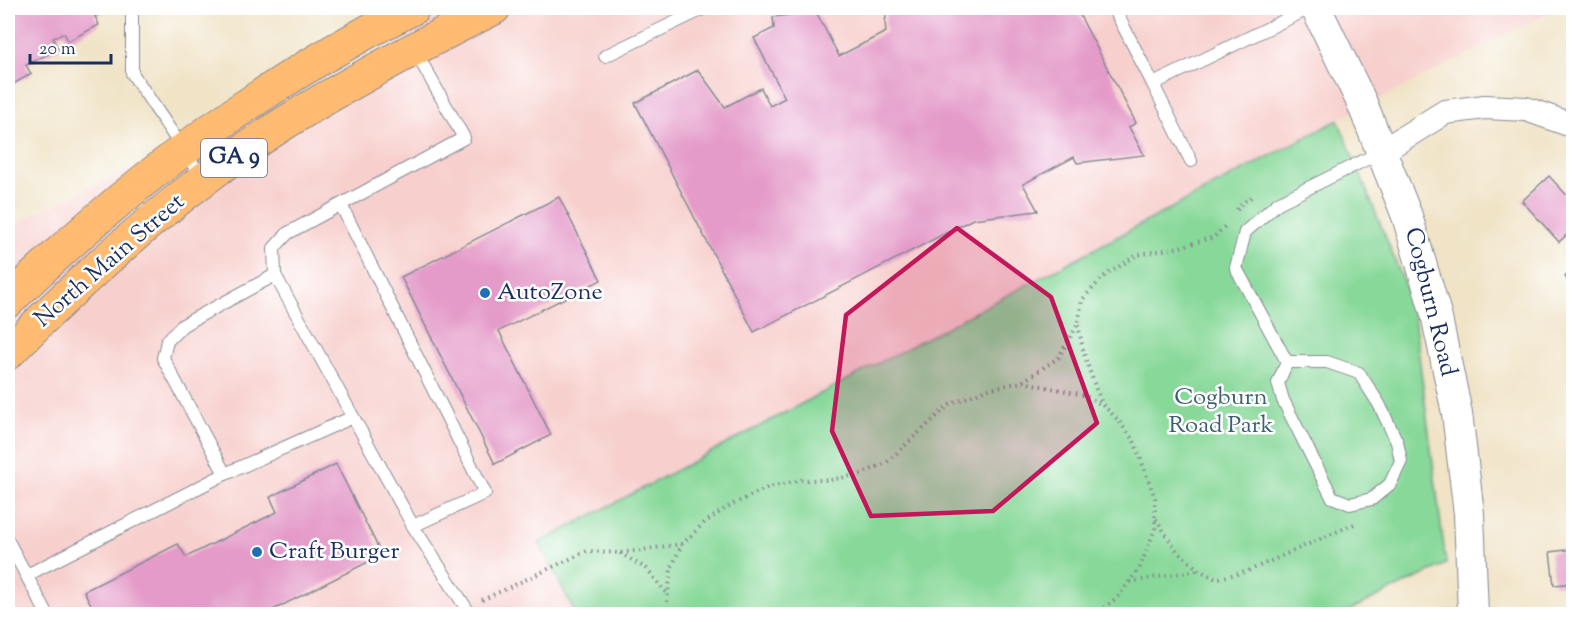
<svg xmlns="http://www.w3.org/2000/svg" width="1581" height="622" font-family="'Sorts Mill Goudy',serif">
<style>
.built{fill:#f7d0ce}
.green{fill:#87d899;stroke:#51847c;stroke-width:1.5}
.building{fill:#e49bc9}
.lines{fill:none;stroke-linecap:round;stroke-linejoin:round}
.service-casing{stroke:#868992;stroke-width:14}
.minor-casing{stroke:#868992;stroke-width:26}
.tertiary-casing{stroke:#868992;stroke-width:32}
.primary-casing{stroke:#868992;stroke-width:35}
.path{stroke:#868992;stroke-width:4;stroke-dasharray:1.5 4.5;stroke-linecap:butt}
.service{stroke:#fff;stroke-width:12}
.minor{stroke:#fff;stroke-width:24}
.tertiary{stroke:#fff;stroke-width:30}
.primary{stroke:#ffbb71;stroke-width:33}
.marked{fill:#c2185b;fill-opacity:0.2;stroke:#c2185b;stroke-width:4.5;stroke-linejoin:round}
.poi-dot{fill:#1f6fb2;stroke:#fff;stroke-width:2}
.labels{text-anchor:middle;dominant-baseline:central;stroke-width:5;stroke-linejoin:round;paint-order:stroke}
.shield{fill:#fff;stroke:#5f6d8e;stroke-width:1.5}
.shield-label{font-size:22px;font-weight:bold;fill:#1b2f5e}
.street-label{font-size:24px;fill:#1b2f5e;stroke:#fff}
.poi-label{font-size:24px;fill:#1b2f5e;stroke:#fff;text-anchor:start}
.park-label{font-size:24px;fill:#3b6270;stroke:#fff}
</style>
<rect width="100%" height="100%" fill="#fff"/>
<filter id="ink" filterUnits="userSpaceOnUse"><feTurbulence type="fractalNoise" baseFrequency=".0167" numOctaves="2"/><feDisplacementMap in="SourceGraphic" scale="12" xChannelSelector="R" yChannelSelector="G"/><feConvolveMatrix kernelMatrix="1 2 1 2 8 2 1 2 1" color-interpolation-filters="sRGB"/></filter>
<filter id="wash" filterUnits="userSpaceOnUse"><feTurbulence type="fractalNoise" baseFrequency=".008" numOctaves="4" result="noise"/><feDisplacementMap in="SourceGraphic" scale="24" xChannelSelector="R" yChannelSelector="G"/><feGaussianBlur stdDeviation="1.35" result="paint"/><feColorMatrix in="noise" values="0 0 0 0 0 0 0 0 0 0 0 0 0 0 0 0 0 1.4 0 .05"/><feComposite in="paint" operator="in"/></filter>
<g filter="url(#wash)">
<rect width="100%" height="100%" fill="#f0e3c6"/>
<path class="built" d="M453,8h1106l-221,112 -798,423 36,71h-568v-388l297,-137z"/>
<path class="green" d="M1338,120l74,182 34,262 -104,50h-766l-37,-71z"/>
<g id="blocks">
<g class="building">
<path d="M8,8h100l1,2 -14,6 4,9 -31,16 -4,-8 -11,5 5,11 -32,16 5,9 -23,13z"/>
<path d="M885,8h191l60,115 -7,4 15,28 -67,8 -3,-6 -51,27 15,27 -65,8 -219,113 -119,-229 63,-33 27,37 36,-19 9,18 15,-8 -31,-60 20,-10 -1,-11 43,-5 23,44 47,-24 -1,-10 2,-11z"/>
<path d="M1549,176l25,27v25l-15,14 -37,-41z"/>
<path d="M559,197l42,83 -102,51 52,104 -56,29 -94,-187z"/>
<path d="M1574,271v23l-9,-18z"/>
<path d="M336,464l46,91 -117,59h-169l-12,-23 94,-47 8,13 91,-45 -7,-15z"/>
<path d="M1574,549v34l-20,2 -4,-33z"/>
</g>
</g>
</g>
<g filter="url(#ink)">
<use href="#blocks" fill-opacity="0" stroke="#868992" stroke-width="1.5"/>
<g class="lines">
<g class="service-casing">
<g id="service">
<path d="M129,8l3,6v59l71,106"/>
<path d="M1114,8l39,76 157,-76"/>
<path d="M414,49l50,89 -176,95 -14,15 1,27 138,251 57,88"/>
<path d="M605,56l100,-48"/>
<path d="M1153,84l38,77"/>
<path d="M341,205l144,288 -72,33"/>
<path d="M1287,362h40l32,11 20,31 18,38 4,19 -11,23 -18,15 -22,5 -18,-7 -49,-97 -5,-17 9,-21 -51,-94 9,-36 33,-29 103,-51"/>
<path d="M225,474l-62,-116 4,-17 16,-16 92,-50"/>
<path d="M8,541l39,73"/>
<path d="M27,575l198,-101 128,-57"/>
</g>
</g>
<g class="minor-casing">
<path id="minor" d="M1381,152l64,-40 40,-5 41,2 48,17"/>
</g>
<g class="tertiary-casing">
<path id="tertiary" d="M1316,8l46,95 45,113 29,98 21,99 12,101 4,100"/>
</g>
<g class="primary-casing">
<g id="primary">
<path d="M8,301c121,-119 253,-217 405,-293"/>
<path d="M8,353c84,-85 174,-164 275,-229 68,-43 139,-80 211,-116"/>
</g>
</g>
<g class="path">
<path d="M1237,210l5,-7 11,-7"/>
<path d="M1078,325l6,29 12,35 7,16 15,15 16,21 21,57v31l-15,38 -22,30 -23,17"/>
<path d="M1023,382l61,13 18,10"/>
<path d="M1156,519l21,32 22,19 17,9 32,-8 106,-47"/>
<path d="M620,553l27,16 20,25"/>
<path d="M1130,582l68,-12"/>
<path d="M482,600l105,-49 33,2 62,-9"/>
<path d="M668,614l-1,-11 4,-34 11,-25 23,-22 26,-17 38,-18 32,-7h29l32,-6 24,-11 63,-58 35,-15 38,-8 36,-24 20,-34 4,-24 21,-23 34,-22 43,-8 34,-10 11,-11"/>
</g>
<use href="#service" class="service"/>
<use href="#minor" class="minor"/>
<use href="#tertiary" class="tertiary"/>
<use href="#primary" class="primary"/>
</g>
</g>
<path class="marked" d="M957,228l94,69 46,126 -104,88 -122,5 -39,-85 14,-116z"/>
<g class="poi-dot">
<circle cx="485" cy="293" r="6"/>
<circle cx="257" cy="552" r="6"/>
</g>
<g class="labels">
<rect class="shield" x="201" y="139" width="66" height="38" rx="4.5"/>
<g class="shield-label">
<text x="234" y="158">GA 9</text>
</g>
<g class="street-label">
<text transform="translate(110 261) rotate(-41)">North Main Street</text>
<text transform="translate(1430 302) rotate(76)">Cogburn Road</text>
</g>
<g class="poi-label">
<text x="497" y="293">AutoZone</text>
<text x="269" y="552">Craft Burger</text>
</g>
<g class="park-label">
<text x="1221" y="398">Cogburn<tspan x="1221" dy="28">Road Park</tspan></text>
</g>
</g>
<rect width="1581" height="622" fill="none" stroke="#fff" stroke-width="30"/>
<path d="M30 54v9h81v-9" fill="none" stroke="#1b2f5e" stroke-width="3"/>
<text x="39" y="54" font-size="18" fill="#1b2f5e" stroke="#ffffff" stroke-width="4.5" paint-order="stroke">20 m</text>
</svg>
